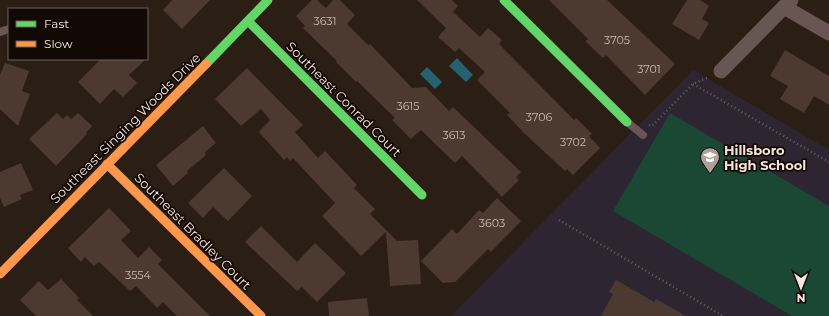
<svg xmlns="http://www.w3.org/2000/svg" width="829" height="316" font-family="Montserrat,sans-serif">
<style>
.education{fill:#2d2532}
.green{fill:#1b4835}
.water{fill:#246270}
.building{fill:#4c3a31}
.lines{fill:none;stroke-linecap:round;stroke-linejoin:round}
.path{stroke:#6c5c59;stroke-width:2.5;stroke-dasharray:1 3;stroke-linecap:butt}
.lane{stroke:#695552;stroke-width:8}
.street{stroke:#695552;stroke-width:15}
.fast{stroke:#63d668;stroke-width:9}
.slow{stroke:#ff974d;stroke-width:9}
.labels{text-anchor:middle;dominant-baseline:central;stroke-width:3.5;stroke-linejoin:round;paint-order:stroke}
.number-label{font-size:11px;fill:#ccbab0}
.street-label{font-size:13px;fill:#f6e5db;stroke:#130904}
.poi-label{font-size:13px;font-weight:bold;fill:#f6e5db;stroke:#130904;text-anchor:start}
</style>
<rect width="100%" height="100%" fill="#2b1e15"/>
<path class="education" d="M693,70l136,80v166h-378z"/>
<path class="green" d="M670,113l159,93v110h-37l-179,-105z"/>
<g class="water">
<path d="M457,58l16,17 -7,7 -17,-16z"/>
<path d="M427,67l15,15 -7,7 -15,-15z"/>
</g>
<g class="building">
<path d="M172,0h38l-28,29 -19,-19z"/>
<path d="M312,0h5l9,8 7,-8h7l15,15 -8,9 21,21 2,-1 42,44 14,-1 23,24 4,-4 68,65 -5,5 3,3 -17,17 -40,-41 -7,7 -34,-33 -10,9 -19,-19 3,-2 -38,-37 -1,1 -20,-20 1,-1 -34,-33 2,-2 -9,-10z"/>
<path d="M417,0h35l6,6 -5,6 27,25 8,-9 14,12 -3,4 75,76 2,-2 16,16 -3,2 11,12 -27,27 -6,-6 -2,2 -41,-38 -17,-18 3,-2 -33,-33 8,-8 -26,-24 -4,4 -17,-15 8,-9z"/>
<path d="M549,0h58l68,64 -30,31 -39,-40 -3,3 -18,-17 3,-2z"/>
<path d="M687,0h13l9,6 -7,13 7,4 -10,17 -27,-16z"/>
<path d="M785,50l44,26v29l-15,-9 -10,17 -24,-14 8,-13 -18,-10z"/>
<path d="M101,59h45l-17,16 8,8 -14,14 -9,-8 -14,15 -22,-22z"/>
<path d="M5,63l24,8 -7,20 8,3 -12,32 -18,-17v-34z"/>
<path d="M247,68l56,57 -8,7 23,26 7,-7 32,34 -3,3 21,21 -5,5 27,27 21,-1 3,44 -31,2 -4,-54 -25,24 -39,-40 13,-13 -42,-45 -3,3 -3,-4 -3,3 -25,-28 11,-12 -9,-11 -20,17 -26,-27z"/>
<path d="M57,113l6,6 4,-4 4,4 7,-6 14,13 -6,7 1,1 -31,32 -27,-27z"/>
<path d="M203,126l13,17 -11,9 1,3 -19,16 1,2 -15,13 -17,-21z"/>
<path d="M21,163l12,27 -13,5 2,4 -18,8 -4,-9v-26z"/>
<path d="M224,168l28,28 -24,25 -15,-14 -10,11 -15,-15z"/>
<path d="M497,198l24,23 -30,31 -3,-3 -33,33 -12,1 -22,-22 31,-32 5,5 22,-24 4,3z"/>
<path d="M109,208l22,23 -10,9 17,18 11,-11 13,13 -4,4 52,52h-33l-14,-14 -6,6 -21,-22 -6,5 -31,-29 -5,4 -9,-9 -4,5 -13,-14z"/>
<path d="M261,226l36,36 18,-19 31,30 -29,29 -15,-15 -5,4 -52,-49z"/>
<path d="M61,279l18,19 -2,2 16,16h-57l-16,-16 19,-19 9,9z"/>
<path d="M616,280l38,22 2,-3 30,17h-85l12,-22 -4,-2z"/>
<path d="M367,298l2,18h-40l-1,-14z"/>
</g>
<g class="lines">
<g class="path">
<path d="M693,84l136,78"/>
<path d="M649,125l3,1 41,-42 16,-7"/>
<path d="M559,220l164,96"/>
</g>
<g class="lane">
<path d="M0,32l9,-3"/>
<path d="M627,122l16,13"/>
</g>
<g class="street">
<path d="M784,7l45,26"/>
<path d="M721,71l70,-71"/>
</g>
<g class="fast">
<path d="M504,0l123,122"/>
<path d="M248,21l174,174"/>
<path d="M206,64l62,-64"/>
</g>
<g class="slow">
<path d="M107,164l154,152"/>
<path d="M0,274l206,-210"/>
</g>
</g>
<defs>
<g id="school-pin" transform="scale(1)"><path d="M0 17L-7.5 6A9.5 9.5 0 1 1 7.5 6Z" fill="#af9f96" stroke="#130904"/><path d="M0-5L7-2L0 1L-7-2ZM-4 1L0 2.5L4 1V4Q0 6-4 4Z" fill="#fff"/></g>
</defs>
<g fill-rule="evenodd">
<use href="#school-pin" x="710" y="157"/>
</g>
<g class="labels">
<g class="number-label">
<text x="325" y="21">3631</text>
<text x="617" y="40">3705</text>
<text x="649" y="69">3701</text>
<text x="408" y="106">3615</text>
<text x="539" y="117">3706</text>
<text x="454" y="135">3613</text>
<text x="573" y="142">3702</text>
<text x="492" y="223">3603</text>
<text x="138" y="275">3554</text>
</g>
<g class="street-label">
<text transform="translate(344 99) rotate(45)">Southeast Conrad Court</text>
<text transform="translate(125 128) rotate(-45)">Southeast Singing Woods Drive</text>
<text transform="translate(193 231) rotate(45)">Southeast Bradley Court</text>
</g>
<g class="poi-label">
<text x="724" y="150">Hillsboro<tspan x="724" dy="15">High School</tspan></text>
</g>
</g>
<rect x="8" y="8" width="140" height="52" fill="#130904" stroke="#6e615a"/>
<rect x="16" y="21" width="20" height="6" fill="#63d668" stroke="#6e615a"/>
<text x="44" y="28" font-size="12" fill="#f6e5db">Fast</text>
<rect x="16" y="41" width="20" height="6" fill="#ff974d" stroke="#6e615a"/>
<text x="44" y="48" font-size="12" fill="#f6e5db">Slow</text>
<g transform="translate(801 288) rotate(180)" stroke="#130904" stroke-width="3" paint-order="stroke">
<path d="M0-3L7 15L0 10L-7 15Z" fill="#f6e5db"/>
<text y="-6" font-size="11" font-weight="bold" text-anchor="middle" fill="#f6e5db">N</text>
</g>
</svg>
